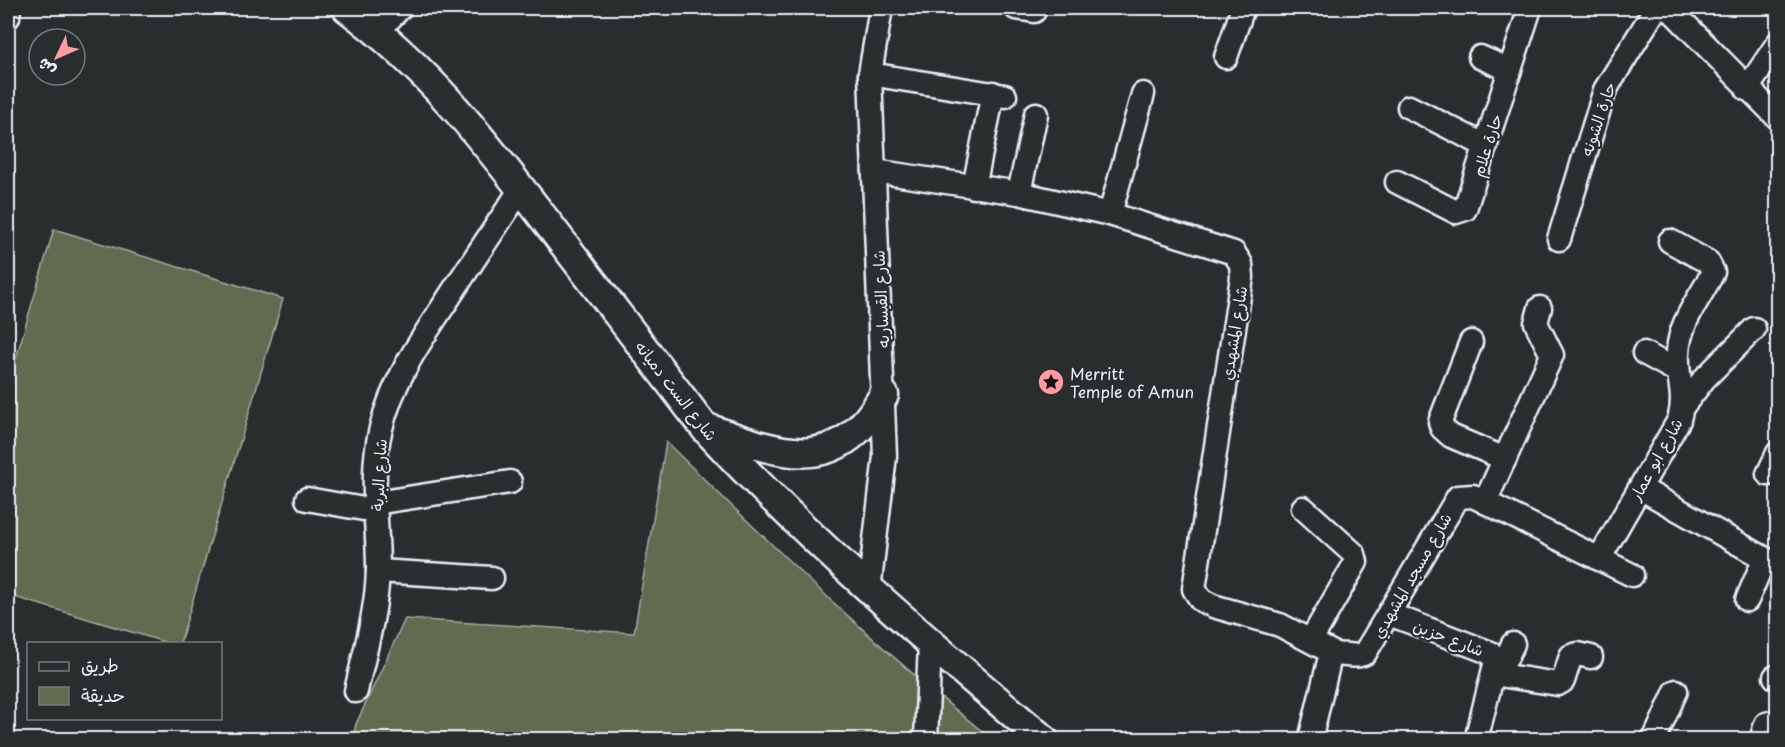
<svg xmlns="http://www.w3.org/2000/svg" width="1785" height="747" font-family="'Playpen Sans','Playpen Sans Arabic',sans-serif">
<style>
.green{fill:#626a50;stroke:#a5aea4;stroke-width:1.5}
.lines{fill:none;stroke-linecap:round;stroke-linejoin:round}
.minor-casing{stroke:#e8f1f8;stroke-width:27}
.tertiary-casing{stroke:#e8f1f8;stroke-width:33}
.minor{stroke:#2a2d2e;stroke-width:22}
.tertiary{stroke:#2a2d2e;stroke-width:28}
.labels{text-anchor:middle;dominant-baseline:central;stroke-width:4.5;stroke-linejoin:round;paint-order:stroke}
.street-label{font-size:16px;fill:#e8f1f8;stroke:#2a2d2e}
.poi-label{font-size:16px;fill:#e8f1f8;stroke:#2a2d2e;text-anchor:start}
</style>
<rect width="100%" height="100%" fill="#2a2d2e"/>
<filter id="ink" filterUnits="userSpaceOnUse"><feTurbulence type="fractalNoise" baseFrequency=".0167" numOctaves="2"/><feDisplacementMap in="SourceGraphic" scale="12" xChannelSelector="R" yChannelSelector="G"/><feConvolveMatrix kernelMatrix="1 2 1 2 8 2 1 2 1" color-interpolation-filters="sRGB"/></filter>
<g filter="url(#ink)">
<g class="green">
<path d="M54,229l229,70 -103,344h-12l-160,-48v-210z"/>
<path d="M666,442c106,103 210,206 326,297l-640,1 4,-16 49,-105 229,14z"/>
</g>
<g class="lines">
<g class="minor-casing">
<g id="minor">
<path d="M1016,8l18,3"/>
<path d="M1669,8l109,110"/>
<path d="M8,17l1,-9"/>
<path d="M378,31l22,-23"/>
<path d="M1226,57l17,-49"/>
<path d="M1480,57l30,13"/>
<path d="M870,74l135,22"/>
<path d="M1747,89l31,-46"/>
<path d="M1409,107l77,39"/>
<path d="M874,171l145,22 91,21 124,39 7,11 1,13 -48,312 7,11 12,6 67,19 55,29"/>
<path d="M1397,182l59,30 9,-3 65,-201"/>
<path d="M974,187l19,-94"/>
<path d="M1019,193l17,-79"/>
<path d="M1110,214l33,-120"/>
<path d="M1559,239l46,-149 51,-82"/>
<path d="M1471,342l-31,80 2,6 9,8 54,23"/>
<path d="M1644,353l33,18"/>
<path d="M1683,406l21,-27 50,-50"/>
<path d="M1768,474l10,-21"/>
<path d="M1640,488l138,78"/>
<path d="M307,499l68,12"/>
<path d="M1485,502l67,-147 -16,-32 4,-15"/>
<path d="M375,503l135,-21"/>
<path d="M1303,508l51,46 2,8 -45,78"/>
<path d="M1599,559l80,-139c8,-27 -3,-42 -1,-68 2,-32 22,-53 35,-80l-5,-10 -38,-21"/>
<path d="M378,571l114,7"/>
<path d="M869,590l16,-134 -15,-382 11,-66"/>
<path d="M1747,600l17,-40"/>
<path d="M1389,614l102,39 5,8 -20,79"/>
<path d="M1493,674l65,10 5,-3 8,-25 7,-2 13,3"/>
<path d="M1498,675l15,-31"/>
<path d="M1775,677l3,1"/>
<path d="M356,691c9,-40 21,-81 22,-122 0,-47 -9,-94 3,-141 12,-48 40,-88 67,-129 24,-37 49,-74 73,-110"/>
<path d="M926,740l4,-98"/>
<path d="M1310,740l20,-83c11,-7 23,3 35,-4l93,-156 15,-1 159,79"/>
<path d="M1654,740l22,-49"/>
<path d="M1761,740l5,-16 12,-3"/>
</g>
</g>
<g class="tertiary-casing">
<g id="tertiary">
<path d="M347,8c86,64 141,138 206,222 50,66 101,132 152,198 104,113 221,212 339,312"/>
<path d="M707,428c74,26 130,50 177,-33"/>
</g>
</g>
<use href="#minor" class="minor"/>
<use href="#tertiary" class="tertiary"/>
</g>
</g>
<defs>
<g id="sight-disc" transform="scale(1.35)"><circle r="9.5" fill="#ff9aa2" stroke="#2a2d2e"/><path d="M0-6L1.8-2.2L6-1.7L2.9 1.2L3.7 5.4L0 3.3L-3.7 5.4L-2.9 1.2L-6-1.7L-1.8-2.2Z" fill="#111"/></g>
</defs>
<g fill-rule="evenodd">
<use href="#sight-disc" x="1051" y="382"/>
</g>
<g class="labels">
<g class="street-label">
<text transform="translate(1597 119) rotate(-71)">حارة الشونه</text>
<text transform="translate(1486 145) rotate(-72)">حارة علام</text>
<text transform="translate(880 299) rotate(-93)">شارع القيساريه</text>
<text transform="translate(1233 333) rotate(-81)">شارع المشهدي</text>
<text transform="translate(677 390) rotate(52)">شارع الست دميانه</text>
<text transform="translate(1655 459) rotate(-61)">شارع ابو عمار</text>
<text transform="translate(378 475) rotate(-87)">شارع البربة</text>
<text transform="translate(1411 575) rotate(-60)">شارع مسجد المشهدي</text>
<text transform="translate(1449 637) rotate(21)">شارع حزين</text>
</g>
<g class="poi-label">
<text x="1070" y="373">Merritt<tspan x="1070" dy="18">Temple of Amun</tspan></text>
</g>
</g>
<rect width="1785" height="747" fill="none" stroke="#2a2d2e" stroke-width="30"/>
<rect x="15" y="15" width="1755" height="717" fill="none" stroke="#e8f1f8" stroke-width="2" filter="url(#ink)"/>
<rect x="27" y="642" width="195" height="78" fill="#2a2d2e" stroke="#767b7f" stroke-width="1.5"/>
<rect x="39" y="662" width="30" height="9" fill="#2a2d2e" stroke="#767b7f" stroke-width="1.5"/>
<text x="81" y="672" font-size="18" fill="#e8f1f8">طريق</text>
<rect x="39" y="687" width="30" height="18" fill="#626a50" stroke="#767b7f" stroke-width="1.5"/>
<text x="81" y="702" font-size="18" fill="#e8f1f8">حديقة</text>
<g transform="translate(57 57) rotate(226)"><circle r="28" fill="#2a2d2e" stroke="#767b7f" stroke-width="1.5"/>
<path d="M0-4.5L10 22L0 15L-10 22Z" fill="#ff9aa2"/>
<text y="-9" font-size="16" font-weight="bold" text-anchor="middle" fill="#e8f1f8">ش</text>
</g>
</svg>
